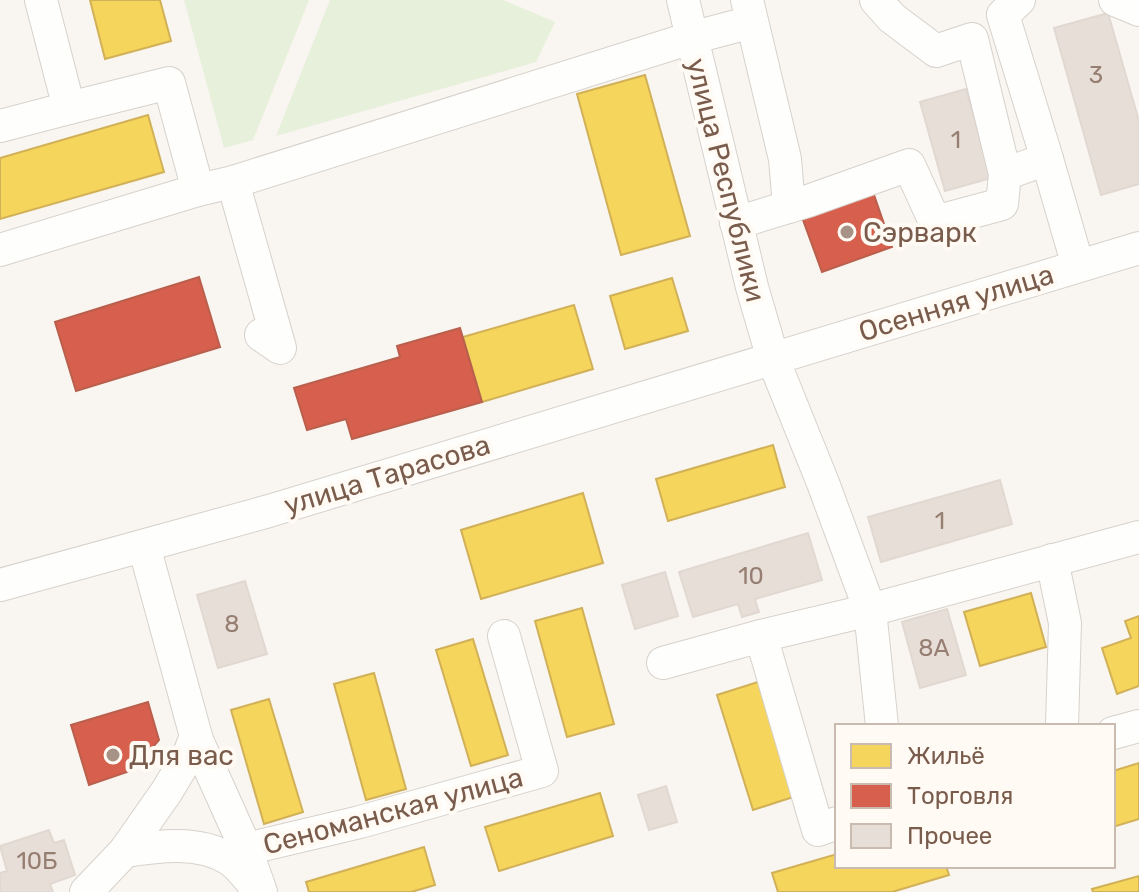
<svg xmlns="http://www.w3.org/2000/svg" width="1139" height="892" font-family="Rubik,sans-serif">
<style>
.green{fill:#e7f0db}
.homes{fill:#f6d55c;stroke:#d1b158;stroke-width:2}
.shops{fill:#d6604d;stroke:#ba5f4d;stroke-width:2}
.building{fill:#e6ded7;stroke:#e2d8d2;stroke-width:2}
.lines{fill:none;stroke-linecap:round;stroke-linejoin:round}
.minor-casing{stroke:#d7d1cb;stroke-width:34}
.minor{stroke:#fefefd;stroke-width:32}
.poi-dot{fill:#a69286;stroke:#fffaf3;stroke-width:3}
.labels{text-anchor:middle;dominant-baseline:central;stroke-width:8;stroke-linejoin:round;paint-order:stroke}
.number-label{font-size:24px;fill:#977e72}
.street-label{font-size:28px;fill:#7a5c4d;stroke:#fffaf3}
.poi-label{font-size:28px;fill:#7a5c4d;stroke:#fffaf3;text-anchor:start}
</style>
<rect width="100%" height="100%" fill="#f9f5f0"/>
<g class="green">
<path d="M184,0h125l-56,140 -29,8z"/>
<path d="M330,0h173l52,22 -19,40 -260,74z"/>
</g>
<g class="homes">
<path d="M90,0h70l11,41 -66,18z"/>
<path d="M645,75l45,161 -69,19 -44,-161z"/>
<path d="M148,115l16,57 -164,47v-61z"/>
<path d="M672,278l16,53 -63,18 -15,-53z"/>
<path d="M574,305l19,64 -111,33 -19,-65z"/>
<path d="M773,445l12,42 -117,34 -12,-42z"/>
<path d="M583,493l20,70 -122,36 -20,-69z"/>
<path d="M1031,593l15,54 -66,19 -16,-54z"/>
<path d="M582,608l32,116 -47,13 -32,-116z"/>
<path d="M1139,616v70l-22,8 -15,-46 29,-10 -6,-17z"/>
<path d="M473,639l35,116 -37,11 -35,-116z"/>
<path d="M374,673l32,116 -40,11 -32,-116z"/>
<path d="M758,682l35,115 -40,13 -36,-115z"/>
<path d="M269,699l34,113 -39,12 -33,-114z"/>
<path d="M1139,763v56l-26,8v-56z"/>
<path d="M600,793l13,43 -114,35 -14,-44z"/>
<path d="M424,847l11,38 -24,7h-102l-3,-10z"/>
<path d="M837,854v12h109l3,9 -57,17h-114l-6,-19z"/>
<path d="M1139,876v16h-46l-1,-3z"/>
</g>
<g class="shops">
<path d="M873,192l19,55 -70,25 -20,-55z"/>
<path d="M199,277l21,70 -144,44 -21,-69z"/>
<path d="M460,328l22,74 -130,37 -6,-20 -39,11 -13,-42 106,-31 -3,-11z"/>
<path d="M148,702l11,38 -26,30 -44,15 -18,-60z"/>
</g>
<g class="building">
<path d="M1108,13l31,108v63l-38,11 -47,-167z"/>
<path d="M966,89l25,89 -46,13 -25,-89z"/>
<path d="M1000,480l12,44 -131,38 -13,-45z"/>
<path d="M808,533l14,47 -67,19 4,13 -17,5 -4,-13 -45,13 -14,-45z"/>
<path d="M665,572l13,44 -43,13 -13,-44z"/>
<path d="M245,581l22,73 -49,14 -21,-73z"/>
<path d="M947,609l19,66 -46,13 -18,-66z"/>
<path d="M666,786l11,36 -28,8 -11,-35z"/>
<path d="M49,830l5,13 10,-3 11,35 -25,9 3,8h-53v-19l7,-2 -7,-25z"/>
</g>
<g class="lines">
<g class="minor-casing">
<g id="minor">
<path d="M41,0l28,108 100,-25 29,107"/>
<path d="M683,0l69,287 21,72 50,124 47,127 12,116"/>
<path d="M747,0l38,159 4,48"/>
<path d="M876,0l16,18 44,33 36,-12 33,135"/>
<path d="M1019,0l-16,15 44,144"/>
<path d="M1115,0l24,10"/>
<path d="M0,126l69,-18"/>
<path d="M233,182l47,166 -19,-13"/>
<path d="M736,223l72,-22 101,-36 26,57 67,-18 3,-30 42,-15 31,107"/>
<path d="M0,250l198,-60 35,-8 458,-144 61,-16"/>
<path d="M144,546l53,194 49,109 15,43"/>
<path d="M1052,560l13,63 -3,103"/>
<path d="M0,585l269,-74 870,-263"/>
<path d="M663,663l98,-27"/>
<path d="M1113,733l26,-7"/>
<path d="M837,823l-19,7 -57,-194 109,-26 269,-73"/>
<path d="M246,849l114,-27 182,-51 -38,-135"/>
<path d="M125,851c33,-5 74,-11 104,8 10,6 19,19 26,27"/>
<path d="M86,892l39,-41 42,-60 22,-37 7,-18"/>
</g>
</g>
<use href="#minor" class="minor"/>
</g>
<g class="poi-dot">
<circle cx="847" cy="232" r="8"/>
<circle cx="113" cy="755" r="8"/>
</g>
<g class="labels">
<g class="number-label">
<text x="1096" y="75">3</text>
<text x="956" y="140">1</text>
<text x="940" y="521">1</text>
<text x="751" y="576">10</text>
<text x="232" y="624">8</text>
<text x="934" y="648">8А</text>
<text x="37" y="861">10Б</text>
</g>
<g class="street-label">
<text transform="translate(726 180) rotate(76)">улица Республики</text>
<text transform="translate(956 303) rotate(-17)">Осенняя улица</text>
<text transform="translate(387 475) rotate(-17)">улица Тарасова</text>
<text transform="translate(393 811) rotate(-15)">Сеноманская улица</text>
</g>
<g class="poi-label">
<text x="863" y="232">Сэрварк</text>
<text x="129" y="755">Для вас</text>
</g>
</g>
<rect x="835" y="724" width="280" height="144" fill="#fffaf3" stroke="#cabbb1" stroke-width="2"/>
<rect x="851" y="744" width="40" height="24" fill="#f6d55c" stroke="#cabbb1" stroke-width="2"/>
<text x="907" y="764" font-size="24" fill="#7a5c4d">Жильё</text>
<rect x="851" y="784" width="40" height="24" fill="#d6604d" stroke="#cabbb1" stroke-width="2"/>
<text x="907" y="804" font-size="24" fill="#7a5c4d">Торговля</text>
<rect x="851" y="824" width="40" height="24" fill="#e6ded7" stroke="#cabbb1" stroke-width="2"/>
<text x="907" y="844" font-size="24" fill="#7a5c4d">Прочее</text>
</svg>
